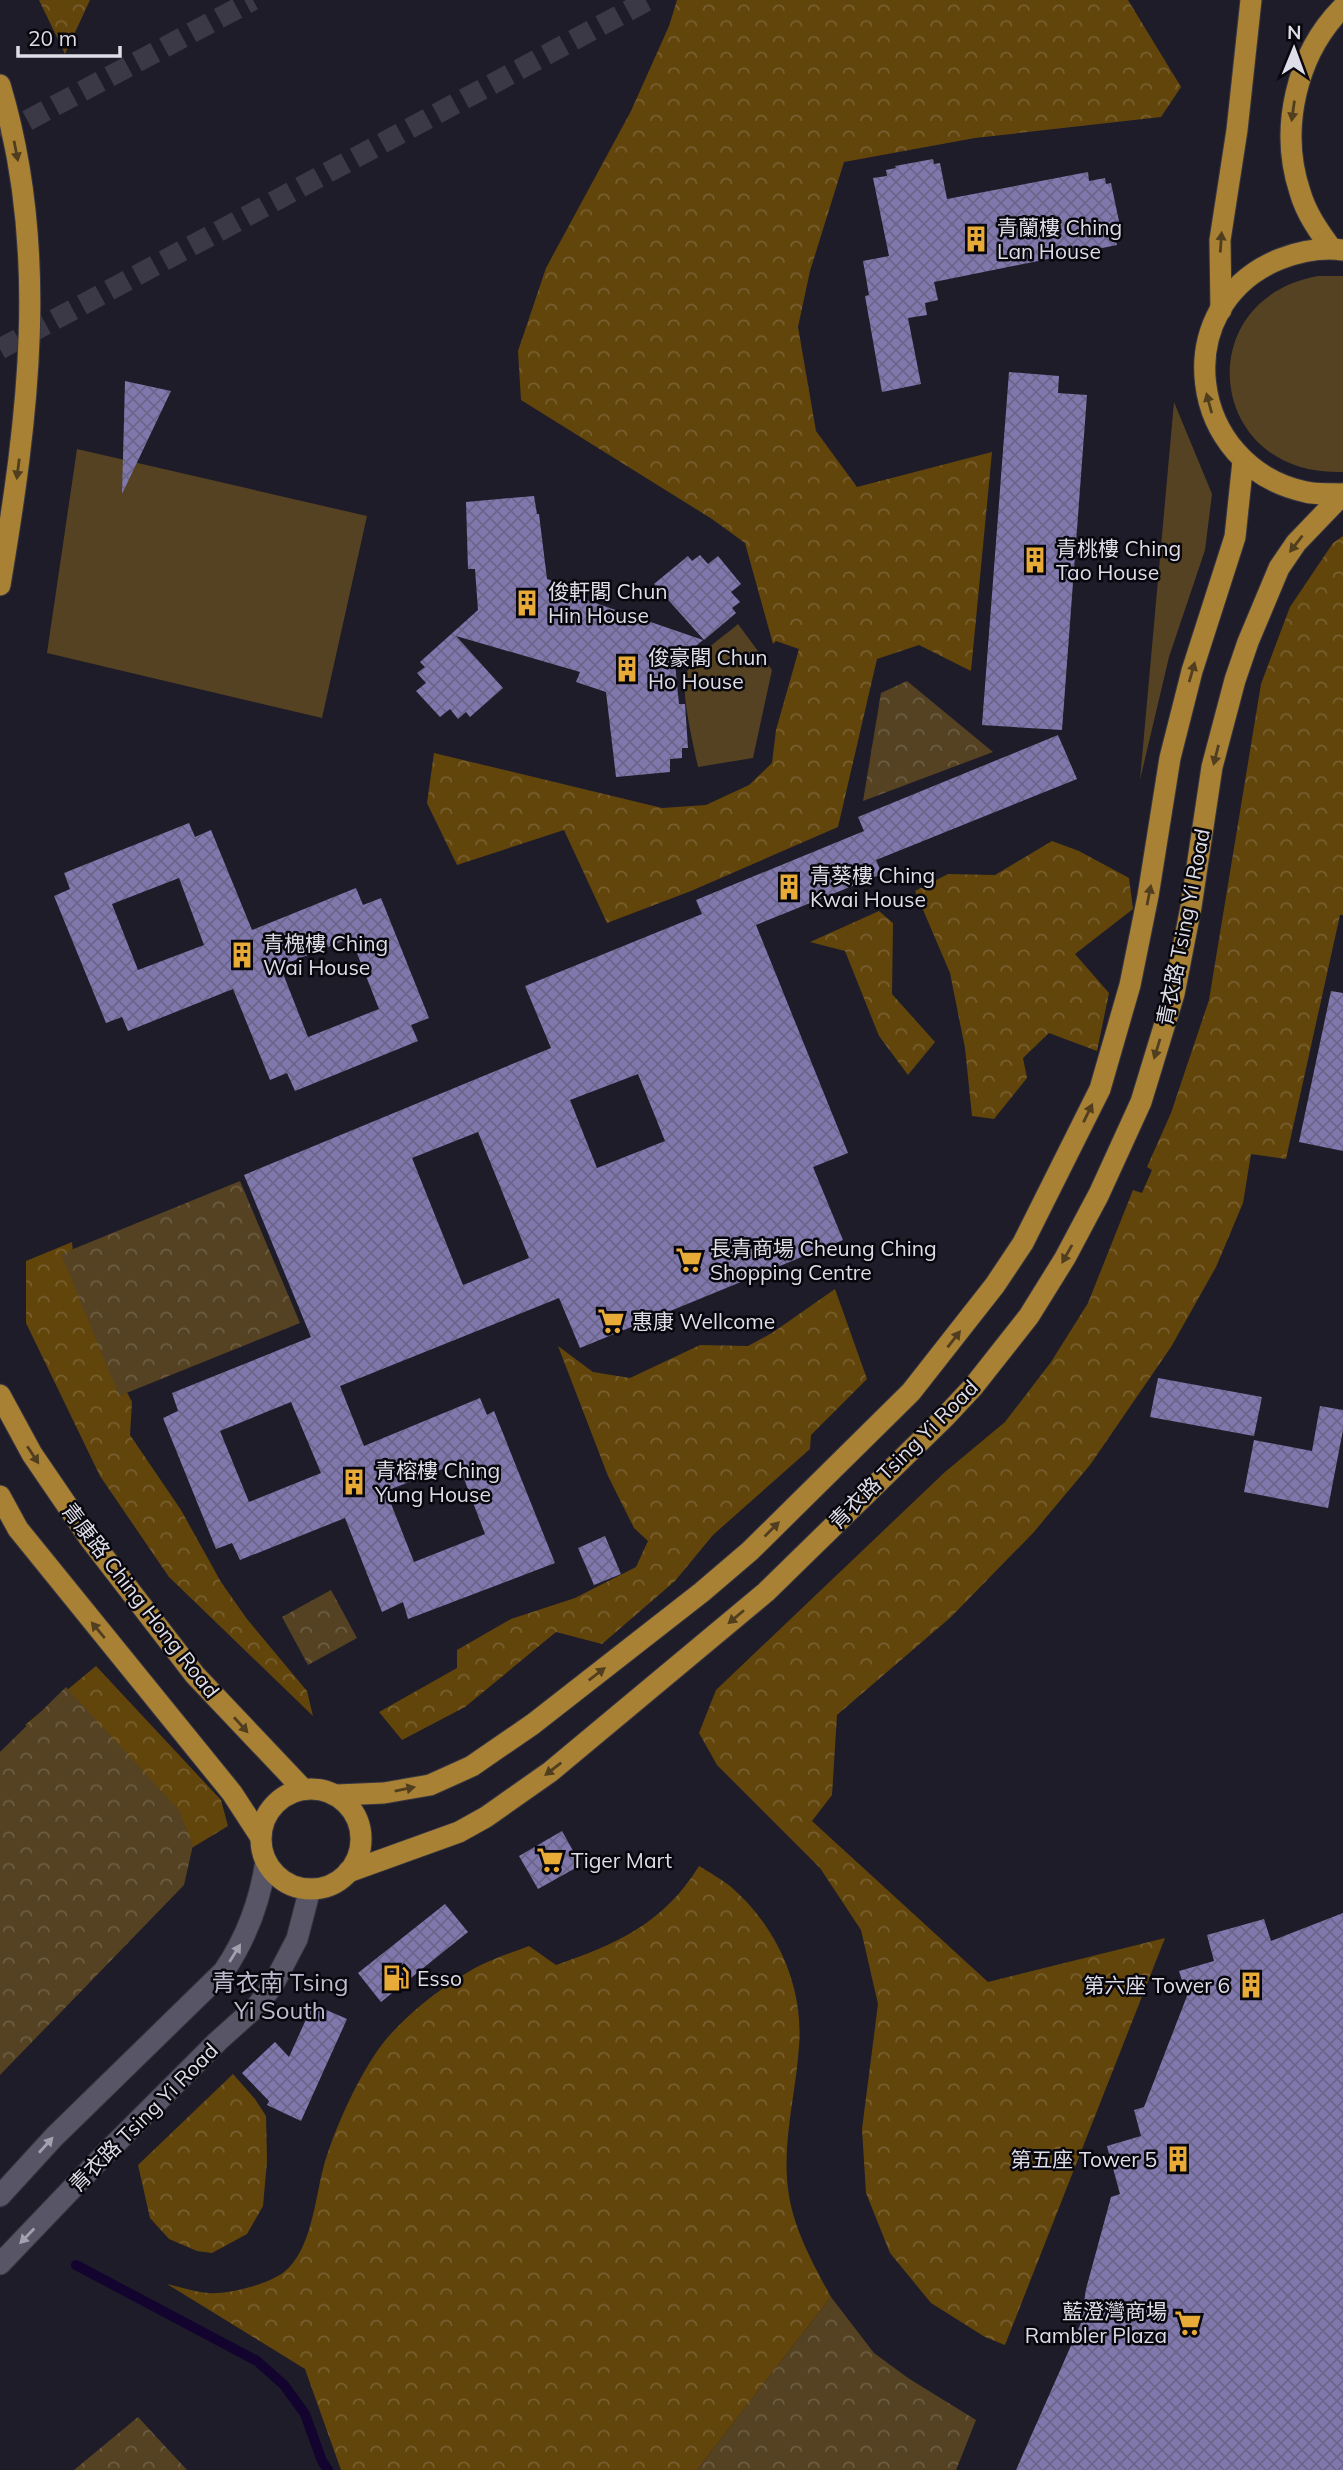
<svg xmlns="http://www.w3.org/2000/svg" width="1343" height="2470" font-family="Mulish,'Noto Sans TC',sans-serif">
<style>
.green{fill:#554222}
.forest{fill:url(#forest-crowns)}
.park{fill:url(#park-crowns)}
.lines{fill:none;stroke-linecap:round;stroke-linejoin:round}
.stream{stroke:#12042e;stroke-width:10}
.building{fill:url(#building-cross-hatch);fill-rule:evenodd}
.highway-tunnel{stroke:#3b3946;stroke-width:21;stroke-dasharray:21 10;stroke-linecap:butt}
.minor-casing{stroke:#373640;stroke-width:23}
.major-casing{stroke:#373640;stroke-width:23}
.minor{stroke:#585666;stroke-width:21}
.major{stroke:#a88134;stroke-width:21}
.oneway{fill:#503e1f}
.oneway2{fill:#a2a1ae}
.labels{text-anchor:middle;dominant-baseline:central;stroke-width:5;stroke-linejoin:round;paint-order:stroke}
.poi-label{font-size:21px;fill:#dfdee8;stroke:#08070d;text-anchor:start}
.street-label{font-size:21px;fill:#dfdee8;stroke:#08070d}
.quarter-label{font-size:24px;fill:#bdbbcd;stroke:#08070d}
</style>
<defs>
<pattern id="forest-crowns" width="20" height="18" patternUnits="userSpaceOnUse" patternTransform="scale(1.75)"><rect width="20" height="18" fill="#62450b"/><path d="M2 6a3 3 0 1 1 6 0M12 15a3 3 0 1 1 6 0" fill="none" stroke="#785f2f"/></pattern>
<pattern id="park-crowns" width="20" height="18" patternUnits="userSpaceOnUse" patternTransform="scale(1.75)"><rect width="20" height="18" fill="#554222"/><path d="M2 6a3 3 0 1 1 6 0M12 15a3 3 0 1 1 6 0" fill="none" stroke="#6d5d42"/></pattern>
<pattern id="building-cross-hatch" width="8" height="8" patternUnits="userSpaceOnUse" patternTransform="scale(1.75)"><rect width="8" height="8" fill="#8078ad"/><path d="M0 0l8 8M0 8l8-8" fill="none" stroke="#6b6589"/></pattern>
</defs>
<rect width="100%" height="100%" fill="#1e1c29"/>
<g class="green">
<path d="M1318,276h25v196h-4c-133,2 -150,-173 -21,-196z"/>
<path d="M1174,402l38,92 -7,56 -36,107 -29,123z"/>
<path d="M77,449l290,67 -45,202 -275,-65z"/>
<path d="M738,624l34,46 -19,88 -55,9c-4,-19 -18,-77 -12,-93 8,-18 37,-37 52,-50z"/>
</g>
<g class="forest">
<path d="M39,0h51l-25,54z"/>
<path d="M677,0h451l53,87 -20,30 -186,21 -131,24 -34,109 -12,56 18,104 41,56 135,-35 -21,219 -52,-26 -42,14 -39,168 -147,64 -84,32 -43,-93 -107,35 -30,-62 7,-50 228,55 44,-3 43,-20 23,-22 4,-33 23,-81 -23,-8 -3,3 -28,-101 -33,-24 -191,-119 -3,-49 28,-83 85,-157 38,-85z"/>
<path d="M1343,536v379h-3l-54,244 -35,-5 -8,49 -27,64 -45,80 -81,118 -57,68 -82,84 -114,98 -5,80 -20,26 176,161 177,-44 -160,407 -20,-8 -54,-34 -41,-50 -24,-60 -4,-64 16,-125 -17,-74 -41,-62 -103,-103 -18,-32 17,-43 229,-218 60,-50 46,-60 37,-59 45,-113 9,3 10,-23 -5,-3 24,-54 38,-113 52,-316 29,-77 43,-64z"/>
<path d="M1052,841l27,10 50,27 4,31 -58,45 34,39 -12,58 -48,-18 -26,25 4,20 -33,41 -22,-3 -7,-68 -15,-75 -35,-82 33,-17 47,1z"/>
<path d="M879,911l14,12 -1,71 43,48 -27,33 -29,-39 -34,-85 -35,-9z"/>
<path d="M72,1242l2,21 33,91 25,48 -2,33 51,75 40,72 26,37 60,72 6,25 -144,-139 -69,-101 -74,-153v-62z"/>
<path d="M835,1289l32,90 -56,56 -1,14 -97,86 -38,46 -73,63 -46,-12 -91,75 -63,33 -23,-28 78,-44v-18l54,-31 64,-21 61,-31 12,-26 -14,-13 -26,-52 -50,-130 35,26 37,6 70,-33 48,1 24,-13z"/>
<path d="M96,1666l125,134 7,26 -38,23 -74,-90 -91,-34z"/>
<path d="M699,1866c10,6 22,13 31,20 46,39 74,100 69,160 -3,48 -17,94 -11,143 5,39 24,73 43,108l-134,173h-356l-36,-101 -138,-85c14,3 28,8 41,9 19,2 61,-9 76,-21 27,-21 31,-72 39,-103 10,-38 39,-102 65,-132 24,-27 55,-51 87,-69 17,-9 36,-15 54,-22l27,19c61,-21 108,-42 143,-99z"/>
<path d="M233,2074l22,25 11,17 1,45 -4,45 -16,28 -35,19 -15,-2 -28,-12 -19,-21 -12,-53z"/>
</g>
<g class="park">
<path d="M907,681l86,71 -130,49 18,-108z"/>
<path d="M240,1181l60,142 -181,73 -58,-142z"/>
<path d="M331,1590l26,48 -49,27 -26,-48z"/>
<path d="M66,1687l113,123 14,35 -9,40 -184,190v-323z"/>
<path d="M831,2297l43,56 34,25 68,42 -20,50h-259z"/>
<path d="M138,2417l49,53h-113z"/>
</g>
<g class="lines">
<path class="stream" d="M76,2265l181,96 27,24 21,29 17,47 6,9"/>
</g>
<g class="building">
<path d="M933,159l1,5 6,-1 7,36 141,-27 1,9 16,-3 1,6 5,-1 9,43 -7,1 4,18 -183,37 4,18 -13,3 2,12 -19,3 13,66 -39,8 -17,-96 4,-1 -6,-34 26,-5 -16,-78 14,-2 -1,-6 10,-2 -1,-2z"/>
<path d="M1009,372l50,4 -1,17 29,2 -25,335 -80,-5z"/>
<path d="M125,381l46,10 -49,103 2,-74z"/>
<path d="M534,496l3,18h2l8,65 30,10 -2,7 128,44 -28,24 4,40h6l3,44h-6v10l-12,1v13l-54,5 -10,-85 -30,-10 4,-10 -124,-36 47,52 -33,29 -4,-5 -8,7 -8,-10 -10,8 -24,-26 10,-8 -9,-10 8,-6 -5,-5 58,-52 -3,-41h-7l-2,-67z"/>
<path d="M700,555l8,9 10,-8 23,28 -10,8 9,10 -8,6 4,5 -32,27 -50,-56 34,-28 4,5z"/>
<path d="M1058,735l19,44 -201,81 6,14 -126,51 92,228 -35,14 30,73 -263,108 -21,-50 -219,88 24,60 116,-48 7,17 7,-4 61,152 -147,56 -5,-17 -21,10 -37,-94 -105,42 -8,-17 -16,6 -53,-131 15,-7 -6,-18 139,-56 -67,-162 307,-127 -26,-62 177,-72 -6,-14 168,-69 -6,-14zM638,1074l27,67 -68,27 -27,-68zM478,1132l51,126 -66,27 -51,-127zM291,1402l30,71 -72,29 -29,-71zM458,1463l27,71 -71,28 -28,-71z"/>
<path d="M189,823l6,14 16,-7 41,100 104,-42 7,17 18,-7 48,120 -18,7 7,16 -123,50 -8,-18 -17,7 -37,-91 -105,42 -6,-14 -16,6 -52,-127 16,-7 -6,-16zM179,878l25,67 -66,25 -26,-66zM351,938l28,71 -71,28 -28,-71z"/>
<path d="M1331,991l12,2v158l-44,-9z"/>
<path d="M1158,1378l104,19 -8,39 -104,-19z"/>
<path d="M1320,1406l23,4v20l-15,78 -84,-16 10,-52 58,11z"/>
<path d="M605,1536l16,38 -27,11 -16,-37z"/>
<path d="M562,1831l19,34 -43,24 -19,-33z"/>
<path d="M445,1904l23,28 -87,70 -23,-29z"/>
<path d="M1343,1913v557h-327l65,-147 5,-34 25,-92 9,-3 -13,-48 34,-10 -7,-26 10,-3 43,-111 -8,-25 35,-10 -7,-26 57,-16 7,22z"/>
<path d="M313,2004l34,15 -46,102 -34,-16 2,-4 -27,-28 33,-31 14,15z"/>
</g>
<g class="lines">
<g class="highway-tunnel">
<path d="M0,135l253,-135"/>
<path d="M0,349l648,-349"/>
</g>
<g class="minor-casing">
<g id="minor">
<path d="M0,2196l54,-59 170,-166c23,-34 36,-69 42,-110"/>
<path d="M0,2264l108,-113 110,-110 39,-35 16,-21 24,-46 13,-50"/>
</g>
</g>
<g class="major-casing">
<g id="major">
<path d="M0,85c50,166 28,333 0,500"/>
<path d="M1331,248c-13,-18 -25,-35 -31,-56 -21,-63 -4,-138 43,-185"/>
<path d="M1343,250c-22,-3 -42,1 -63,9 -114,46 -93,208 26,233 11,3 25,1 37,2"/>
<path d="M1221,310l-1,-70 17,-110 14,-130"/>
<path d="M0,1395l32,59 58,85 105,136 108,114"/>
<path d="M0,1496l18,33 214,264 28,43"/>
<circle cx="311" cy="1839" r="50"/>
<path d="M337,1795l47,-2 46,-8 42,-19 61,-42 169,-132 48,-41 161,-159 84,-107 28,-42 77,-154 30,-104 18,-89 22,-138 22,-87 43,-134 8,-76"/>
<path d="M348,1872l111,-40 27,-15 64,-45 216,-180 179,-175 28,-30 56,-71 36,-58 34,-64 42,-92 33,-108 17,-87 21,-140 23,-87 13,-38 31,-74 17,-25 47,-49"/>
</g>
</g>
<use href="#minor" class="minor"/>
<use href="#major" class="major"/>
</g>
<defs><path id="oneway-solid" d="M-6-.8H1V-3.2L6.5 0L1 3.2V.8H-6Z" transform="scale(1.75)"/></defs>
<g class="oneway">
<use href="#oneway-solid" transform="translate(1293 111) rotate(98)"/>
<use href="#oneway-solid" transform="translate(16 151) rotate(79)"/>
<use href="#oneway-solid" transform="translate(1221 242) rotate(-86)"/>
<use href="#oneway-solid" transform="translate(1209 403) rotate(-105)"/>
<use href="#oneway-solid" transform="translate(18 469) rotate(97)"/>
<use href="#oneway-solid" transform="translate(1296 544) rotate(128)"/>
<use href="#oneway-solid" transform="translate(1192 672) rotate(-74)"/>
<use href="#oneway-solid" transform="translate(1216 755) rotate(104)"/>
<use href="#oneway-solid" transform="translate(1149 895) rotate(-79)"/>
<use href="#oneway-solid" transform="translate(1157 1049) rotate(107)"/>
<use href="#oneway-solid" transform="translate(1088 1113) rotate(-64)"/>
<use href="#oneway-solid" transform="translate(1067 1254) rotate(119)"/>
<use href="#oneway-solid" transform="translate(954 1339) rotate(-52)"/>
<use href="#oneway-solid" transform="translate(33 1455) rotate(57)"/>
<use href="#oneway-solid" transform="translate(772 1529) rotate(-45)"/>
<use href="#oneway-solid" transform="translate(736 1617) rotate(140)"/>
<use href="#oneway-solid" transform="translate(98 1630) rotate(-130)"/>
<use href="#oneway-solid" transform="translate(597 1674) rotate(-38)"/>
<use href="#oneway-solid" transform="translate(241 1725) rotate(48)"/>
<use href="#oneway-solid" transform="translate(553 1769) rotate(142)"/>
<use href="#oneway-solid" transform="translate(405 1789) rotate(-11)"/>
</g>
<g class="oneway2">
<use href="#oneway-solid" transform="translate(235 1953) rotate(-58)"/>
<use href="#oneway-solid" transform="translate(46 2145) rotate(-48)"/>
<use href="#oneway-solid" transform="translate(27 2236) rotate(134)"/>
</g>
<defs>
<g id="building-bare" transform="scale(2.1)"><path d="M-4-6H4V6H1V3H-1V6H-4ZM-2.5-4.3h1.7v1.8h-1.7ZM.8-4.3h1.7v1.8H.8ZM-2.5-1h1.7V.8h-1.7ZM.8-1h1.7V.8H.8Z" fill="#e9ab38" stroke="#08070d" stroke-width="2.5" paint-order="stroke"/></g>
<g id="supermarket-bare" transform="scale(2.1)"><path d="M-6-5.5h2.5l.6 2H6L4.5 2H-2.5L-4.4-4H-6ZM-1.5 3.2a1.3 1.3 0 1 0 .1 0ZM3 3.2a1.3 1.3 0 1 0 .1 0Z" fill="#e9ab38" stroke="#08070d" stroke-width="2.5" paint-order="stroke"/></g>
<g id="fuel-bare" transform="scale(2.1)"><path d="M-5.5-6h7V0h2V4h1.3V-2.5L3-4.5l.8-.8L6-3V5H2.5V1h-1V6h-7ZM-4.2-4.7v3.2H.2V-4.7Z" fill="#e9ab38" stroke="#08070d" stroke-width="2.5" paint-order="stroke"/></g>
</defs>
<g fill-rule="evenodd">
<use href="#building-bare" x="976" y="239"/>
<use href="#building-bare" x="1035" y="560"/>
<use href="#building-bare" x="527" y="603"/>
<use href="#building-bare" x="627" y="669"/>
<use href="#building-bare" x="789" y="887"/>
<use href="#building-bare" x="242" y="955"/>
<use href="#supermarket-bare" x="689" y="1260"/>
<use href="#supermarket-bare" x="611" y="1321"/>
<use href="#building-bare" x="354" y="1482"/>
<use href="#supermarket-bare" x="550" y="1860"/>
<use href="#fuel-bare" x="396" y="1978"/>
<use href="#building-bare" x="1251" y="1985"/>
<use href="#building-bare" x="1178" y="2159"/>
<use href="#supermarket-bare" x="1188" y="2323"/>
</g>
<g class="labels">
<g class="poi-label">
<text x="997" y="227">青蘭樓 Ching<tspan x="997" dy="24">Lan House</tspan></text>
<text x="1056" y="548">青桃樓 Ching<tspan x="1056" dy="24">Tao House</tspan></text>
<text x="548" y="591">俊軒閣 Chun<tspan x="548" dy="24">Hin House</tspan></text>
<text x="648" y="657">俊豪閣 Chun<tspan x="648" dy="24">Ho House</tspan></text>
<text x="810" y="875">青葵樓 Ching<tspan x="810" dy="24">Kwai House</tspan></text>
<text x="263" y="943">青槐樓 Ching<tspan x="263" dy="24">Wai House</tspan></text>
<text x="710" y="1248">長青商場 Cheung Ching<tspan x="710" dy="24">Shopping Centre</tspan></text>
<text x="632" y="1321">惠康 Wellcome</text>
<text x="375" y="1470">青榕樓 Ching<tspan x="375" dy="24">Yung House</tspan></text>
<text x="571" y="1860">Tiger Mart</text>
<text x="417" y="1978">Esso</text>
<text x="1230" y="1985" text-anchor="end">第六座 Tower 6</text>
<text x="1157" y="2159" text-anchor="end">第五座 Tower 5</text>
<text x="1167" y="2311" text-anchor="end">藍澄灣商場<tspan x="1167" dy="24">Rambler Plaza</tspan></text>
</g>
<g class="street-label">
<text transform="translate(1183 927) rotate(-79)">青衣路 Tsing Yi Road</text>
<text transform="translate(903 1454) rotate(-45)">青衣路 Tsing Yi Road</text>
<text transform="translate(141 1600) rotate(52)">青康路 Ching Hong Road</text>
<text transform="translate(143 2117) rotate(-45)">青衣路 Tsing Yi Road</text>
</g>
<g class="quarter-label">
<text x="280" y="1982">青衣南 Tsing<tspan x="280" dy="28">Yi South</tspan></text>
</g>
</g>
<g transform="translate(1294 49) rotate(1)" stroke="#08070d" stroke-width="5" paint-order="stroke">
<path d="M0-5L12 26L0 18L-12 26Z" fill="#dfdee8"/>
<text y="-10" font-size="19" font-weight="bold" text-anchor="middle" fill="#dfdee8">N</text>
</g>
<path d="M18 46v10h102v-10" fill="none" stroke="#dfdee8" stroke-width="3.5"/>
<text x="28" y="46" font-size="21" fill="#dfdee8" stroke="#08070d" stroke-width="5" paint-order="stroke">20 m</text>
</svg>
